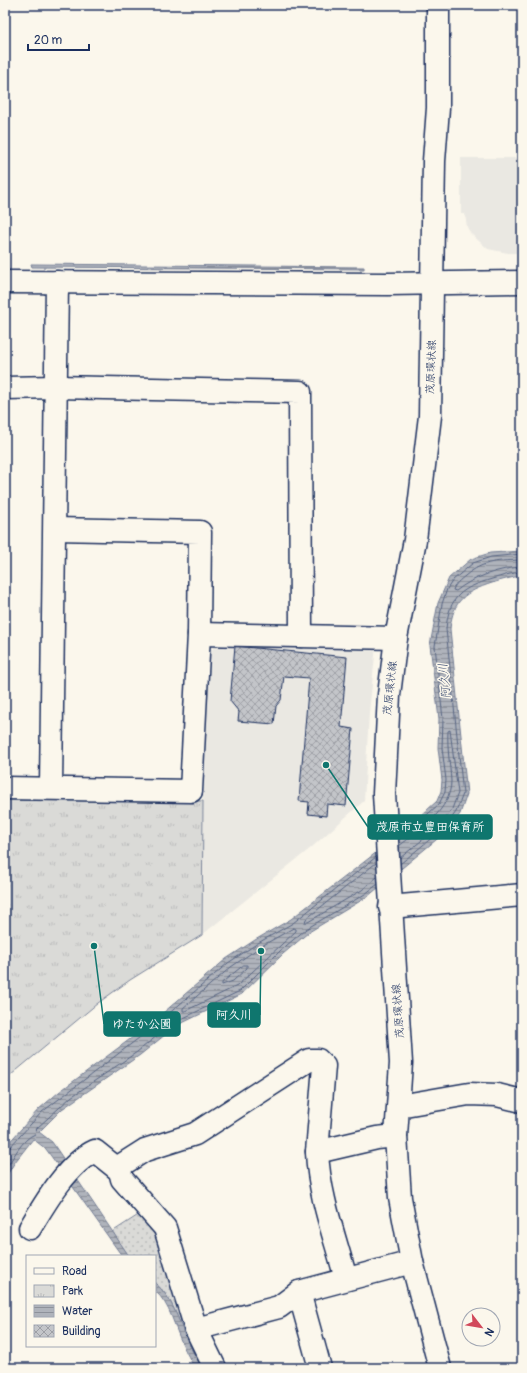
<svg xmlns="http://www.w3.org/2000/svg" width="527" height="1373" font-family="Pangolin,'Klee One',sans-serif">
<style>
.built{fill:#eae8e2}
.grass{fill:url(#grass-dots);stroke:#7a849a}
.park{fill:url(#park-tufts);stroke:#7a849a}
.water{fill:url(#water-rules);stroke:#747e96}
.lines{fill:none;stroke-linecap:round;stroke-linejoin:round}
.shore{stroke:#566483;stroke-width:1}
.building{fill:url(#building-cross-hatch);stroke:#1b2f5e}
.minor-casing{stroke:#1b2f5e;stroke-width:25}
.major-casing{stroke:#1b2f5e;stroke-width:25}
.minor{stroke:#fbf7ec;stroke-width:22}
.major{stroke:#fbf7ec;stroke-width:22}
.labels{text-anchor:middle;dominant-baseline:central;stroke-width:3;stroke-linejoin:round;paint-order:stroke}
.street-label{font-size:11px;fill:#1b2f5e;stroke:#fbf7ec}
.water-label{font-size:12px;font-style:italic;fill:#47577a;stroke:#fbf7ec}
.leader{fill:none;stroke:#0f766e;stroke-width:1.5}
.callout-dot{fill:#0f766e;stroke:#fbf7ec;stroke-width:1.5}
.callout{fill:#0f766e;stroke:#0f766e;stroke-width:1.5}
.callout-label{font-size:12px;text-anchor:middle;font-weight:bold;fill:#fff}
</style>
<defs>
<pattern id="grass-dots" width="8" height="8" patternUnits="userSpaceOnUse"><rect width="8" height="8" fill="#dadad7"/><path d="M2 2h.1M6 6h.1" fill="none" stroke="#babbbb" stroke-width="1.8" stroke-linecap="round"/></pattern>
<pattern id="park-tufts" width="24" height="20" patternUnits="userSpaceOnUse"><rect width="24" height="20" fill="#dadad7"/><path d="M3 7l-1-3M5 7V3M7 7l1-3M15 17l-1-3M17 17v-4M19 17l1-3" fill="none" stroke="#babbbb"/></pattern>
<pattern id="water-rules" width="6" height="5" patternUnits="userSpaceOnUse"><rect width="6" height="5" fill="#afb3bb"/><path d="M0 2.5h6" fill="none" stroke="#8e929b"/></pattern>
<pattern id="building-cross-hatch" width="8" height="8" patternUnits="userSpaceOnUse"><rect width="8" height="8" fill="#c3c5c9"/><path d="M0 0l8 8M0 8l8-8" fill="none" stroke="#9ea0a6"/></pattern>
</defs>
<rect width="100%" height="100%" fill="#fbf7ec"/>
<filter id="ink" filterUnits="userSpaceOnUse"><feTurbulence type="fractalNoise" baseFrequency=".025" numOctaves="2"/><feDisplacementMap in="SourceGraphic" scale="8" xChannelSelector="R" yChannelSelector="G"/><feConvolveMatrix kernelMatrix="1 2 1 2 8 2 1 2 1" color-interpolation-filters="sRGB"/></filter>
<g filter="url(#ink)">
<g class="built">
<path d="M461,158h61v95h-14l-20,-4 -17,-15 -4,-7 -2,-13h-4z"/>
<path d="M218,645l158,1 -7,67 -5,88 -52,46 -110,88 1,-134 5,-150z"/>
</g>
<path class="grass" d="M143,1212l10,13 51,143h-2c-5,-10 -11,-18 -15,-28 -9,-20 -14,-42 -32,-57v-27h-26l-17,-24z"/>
<path class="park" d="M5,800l198,1 -1,134 -72,45 -32,23 -93,77z"/>
<g class="water">
<path d="M31,264l333,3v2l-332,-2z"/>
<path d="M522,551v25c-10,1 -20,4 -30,7 -27,9 -39,17 -42,46l17,165 -7,20 -12,16 -81,67 -58,35 -26,22 -41,40 -66,32 -36,29 -78,54 -23,23 13,10 77,114h-7l-76,-107 -13,-10 -18,23 -10,16v-31l34,-38 20,-17 90,-67 77,-66 29,-19 36,-21 114,-89 32,-29 4,-10 1,-11 -4,-32 1,-29 -9,-74 8,-42 11,-25 22,-19 19,-6z"/>
<path d="M155,1283c18,15 23,37 32,57 4,10 10,18 15,28h-8c-3,-8 -8,-15 -11,-23 -9,-18 -12,-40 -28,-54z"/>
</g>
<g class="lines">
<g class="shore">
<path d="M522,560c-23,1 -38,0 -57,16 -5,4 -10,8 -12,14l3,1c17,-14 44,-23 66,-24"/>
<path d="M399,840l40,-36 6,-12 1,-12 -4,-32 1,-29 -8,-73 7,-42 5,-15 6,-9 20,-17 18,-6 31,-3"/>
<path d="M399,846c22,-17 52,-36 52,-65 -1,-17 -4,-33 -3,-50l2,-1 8,63 -6,16 -10,15 -42,34"/>
<path d="M376,863l-70,56 -1,3h3l54,-32 15,-13"/>
<path d="M400,864l45,-37 11,-15 7,-18 -17,-165c3,-33 16,-41 46,-50 10,-3 19,-6 30,-7"/>
<path d="M294,928l2,1v2l-59,55 -52,25h-2v-3l48,-41 29,-20z"/>
<path d="M244,965h3v3l-14,13 -11,4v-2z"/>
<path d="M5,1149l4,-1 33,-36 110,-84 76,-65 30,-20 35,-20 83,-66"/>
<path d="M5,1171c7,-12 17,-32 30,-37l2,-6 34,-31 66,-45 36,-29 67,-32 40,-40 26,-22 59,-35 13,-10"/>
</g>
</g>
<path class="building" d="M235,646l112,11 -6,70 12,2 -7,77 -19,-2 -1,12 -18,-2 1,-12 -10,-1 10,-123 -25,-2 -3,24 -5,6 -2,18 -36,-3 1,-9 -9,-11z"/>
<g class="lines">
<g class="minor-casing">
<g id="minor">
<path d="M5,282l383,2 134,-2"/>
<path d="M5,388l51,-1 244,5 1,244"/>
<path d="M199,634l197,4"/>
<path d="M5,788l186,3 8,-157 1,-102 -145,-3"/>
<path d="M51,788l6,-506"/>
<path d="M390,907l132,-12"/>
<path d="M399,1106l70,-12 28,1 25,6"/>
<path d="M317,1152c2,44 18,85 29,127"/>
<path d="M30,1228c15,-25 38,-65 65,-77l25,20"/>
<path d="M299,1292l21,76"/>
<path d="M196,1329l83,-22 20,-15 113,-30"/>
<path d="M215,1368l-19,-39 -31,-101 -43,-49 -2,-8 3,-7 22,-14 50,-16 114,-74h9l6,6 -7,86 60,-14 19,-2"/>
</g>
</g>
<g class="major-casing">
<path id="major" d="M438,5v103l-4,53 -4,255 -15,124 -19,98 -7,57 -5,99 17,269 -5,73 4,62 12,64 28,106"/>
</g>
<use href="#minor" class="minor"/>
<use href="#major" class="major"/>
</g>
</g>
<g class="labels">
<g class="street-label">
<text transform="translate(431 367) rotate(-88)">茂原環状線</text>
<text transform="translate(390 688) rotate(-84)">茂原環状線</text>
<text transform="translate(398 1011) rotate(-94)">茂原環状線</text>
</g>
<g class="water-label">
<text transform="translate(445 681) rotate(-96)">阿久川</text>
</g>
</g>
<path class="leader" d="M326 765L368 827M261 951L260 1015M94 946L104 1024"/>
<g class="callout-dot">
<circle cx="326" cy="765" r="4"/>
<circle cx="261" cy="951" r="4"/>
<circle cx="94" cy="946" r="4"/>
</g>
<g class="callout">
<rect x="368" y="815" width="124" height="24" rx="4"/>
<rect x="208" y="1003" width="52" height="24" rx="4"/>
<rect x="104" y="1012" width="76" height="24" rx="4"/>
</g>
<g class="callout-label">
<text x="430" y="831">茂原市立豊田保育所</text>
<text x="234" y="1019">阿久川</text>
<text x="142" y="1028">ゆたか公園</text>
</g>
<rect width="527" height="1373" fill="none" stroke="#fbf7ec" stroke-width="20"/>
<rect x="10" y="10" width="507" height="1353" fill="none" stroke="#1b2f5e" stroke-width="1.5" filter="url(#ink)"/>
<rect x="26" y="1255" width="130" height="92" fill="#fbf7ec" stroke="#a1a7b3"/>
<rect x="34" y="1268" width="20" height="6" fill="#fbf7ec" stroke="#a1a7b3"/>
<text x="62" y="1275" font-size="12" fill="#1b2f5e">Road</text>
<rect x="34" y="1285" width="20" height="12" fill="url(#park-tufts)" stroke="#a1a7b3"/>
<text x="62" y="1295" font-size="12" fill="#1b2f5e">Park</text>
<rect x="34" y="1305" width="20" height="12" fill="url(#water-rules)" stroke="#a1a7b3"/>
<text x="62" y="1315" font-size="12" fill="#1b2f5e">Water</text>
<rect x="34" y="1325" width="20" height="12" fill="url(#building-cross-hatch)" stroke="#a1a7b3"/>
<text x="62" y="1335" font-size="12" fill="#1b2f5e">Building</text>
<g transform="translate(481 1327) rotate(121)"><circle r="19" fill="#fbf7ec" stroke="#a1a7b3"/>
<path d="M0-3L7 15L0 10L-7 15Z" fill="#d1495b"/>
<text y="-6" font-size="11" font-weight="bold" text-anchor="middle" fill="#1b2f5e">N</text>
</g>
<path d="M28 44v6h61v-6" fill="none" stroke="#1b2f5e" stroke-width="2"/>
<text x="34" y="44" font-size="12" fill="#1b2f5e" stroke="#fbf7ec" stroke-width="3" paint-order="stroke">20 m</text>
</svg>
